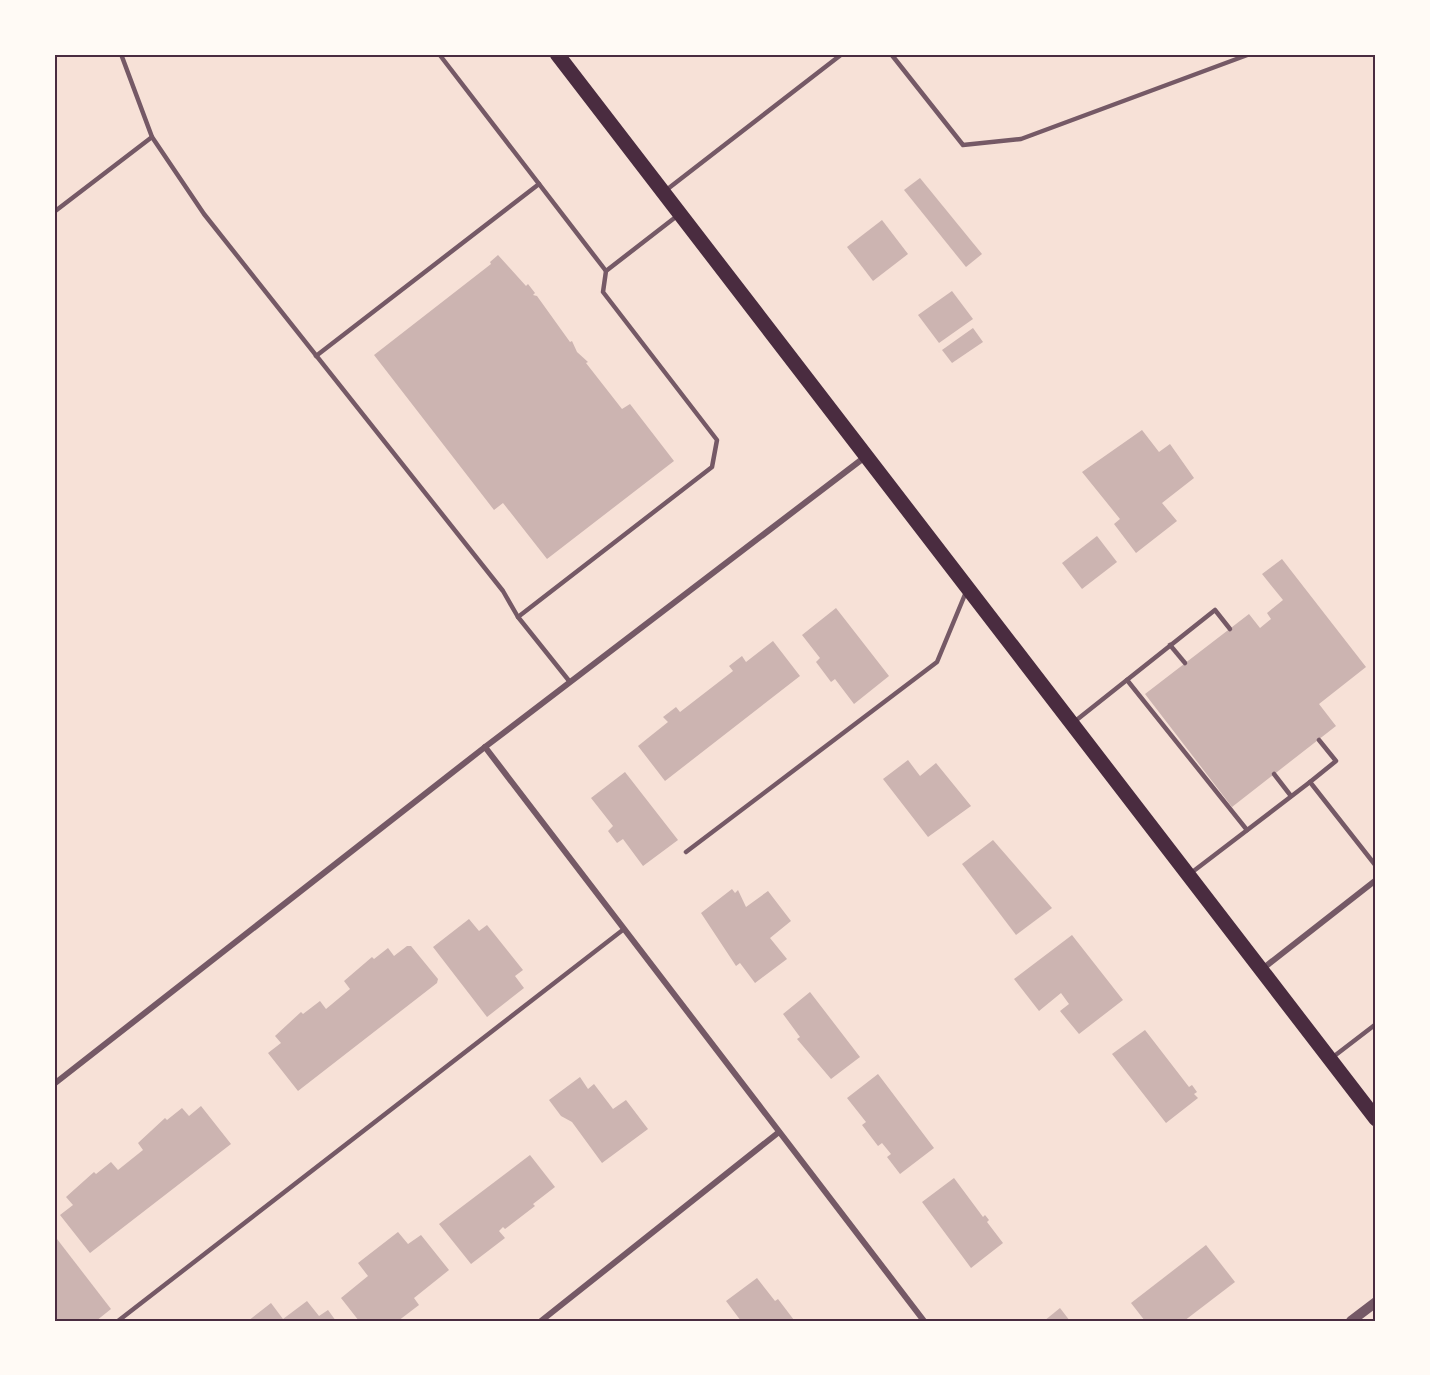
<svg xmlns="http://www.w3.org/2000/svg" width="1430" height="1375" font-family="'Golos Text',sans-serif">
<style>
.building{fill:#ccb4b1}
.lines{fill:none;stroke-linecap:round;stroke-linejoin:round}
.service{stroke:#755966;stroke-width:4.5}
.minor{stroke:#755966;stroke-width:6}
.tertiary{stroke:#755966;stroke-width:10}
.primary{stroke:#4a2c40;stroke-width:15}
.neatline{fill:none;stroke:#4a2c40;stroke-width:2}
</style>
<rect width="100%" height="100%" fill="#f7e1d7"/>
<g class="building">
<path d="M920,178l62,76 -16,13 -62,-77z"/>
<path d="M882,220l26,34 -35,27 -26,-34z"/>
<path d="M498,255l28,31 2,-2 7,9 -2,2 4,1 33,46 2,-1 5,11 11,10 -2,1 36,46 8,-5 44,57 -127,98 -44,-56 -9,7 -120,-155 117,-91 -1,-2z"/>
<path d="M952,291l21,28 -34,24 -21,-28z"/>
<path d="M973,328l10,14 -31,21 -10,-13z"/>
<path d="M1142,430l17,22 11,-8 24,34 -32,25 15,18 -41,32 -22,-29 6,-5 -38,-47z"/>
<path d="M1097,536l20,26 -35,27 -20,-26z"/>
<path d="M1282,559l84,108 -47,37 17,22 -104,81 -87,-113 104,-80 11,14 11,-9 -4,-6 16,-13 -21,-26z"/>
<path d="M836,608l53,68 -35,28 -19,-25 -4,3 -15,-20 4,-4 -18,-23z"/>
<path d="M773,641l27,35 -135,105 -27,-35 30,-24 -5,-5 13,-10 4,5 53,-41 -4,-5 13,-10 4,6z"/>
<path d="M908,760l12,16 16,-13 35,43 -43,31 -45,-58z"/>
<path d="M625,772l53,68 -35,26 -20,-27 -6,4 -9,-12 5,-5 -22,-28z"/>
<path d="M993,840l59,68 -36,27 -54,-71z"/>
<path d="M732,889l3,4 3,-3 8,17 22,-16 23,30 -21,17 17,21 -32,24 -15,-20 -4,3 -35,-53z"/>
<path d="M469,919l10,12 8,-6 36,45 -8,6 9,12 -37,29 -54,-70z"/>
<path d="M1072,935l51,65 -44,34 -19,-23 9,-7 -8,-11 -22,18 -25,-32z"/>
<path d="M407,946h4l27,33 -1,4 -139,108 -30,-38 13,-10 -6,-7 26,-24 2,2 17,-13 6,8 24,-20 -6,-8 28,-24 2,2 14,-11 6,8z"/>
<path d="M810,992l50,65 -29,22 -34,-40 3,-2 -17,-23z"/>
<path d="M1145,1030l44,57 3,-2 5,7 -3,2 4,4 -32,25 -54,-69z"/>
<path d="M878,1074l56,74 -34,26 -13,-17 4,-3 -9,-11 -4,3 -16,-21 4,-3 -19,-24z"/>
<path d="M580,1077l8,12 6,-5 19,25 13,-9 22,29 -46,34 -30,-41 -11,-6 -12,-16z"/>
<path d="M201,1106l30,38 -141,109 -30,-38 13,-10 -7,-8 28,-25 2,2 15,-12 7,8 25,-20 -5,-7 27,-25 2,2 15,-12 7,8z"/>
<path d="M530,1155l25,32 -22,17 2,2 -30,23 -2,-2 -4,4 6,7 -34,26 -32,-40z"/>
<path d="M954,1178l29,39 2,-2 4,5 -2,2 16,21 -32,25 -49,-66z"/>
<path d="M398,1232l10,12 13,-9 28,35 -35,28 5,7 -21,16h-39l-18,-23 27,-22 -10,-13z"/>
<path d="M57,1239l54,70 -15,12h-42v-80z"/>
<path d="M1206,1245l29,37 -51,39h-39l-14,-18z"/>
<path d="M757,1278l18,23 3,-2 16,21 -53,1 -15,-20z"/>
<path d="M307,1301l12,15 9,-6 8,11h-88l23,-18 12,16z"/>
<path d="M1060,1308l10,13h-26z"/>
</g>
<g class="lines">
<g class="service">
<path d="M121,54l31,83 52,77 299,377 15,26"/>
<path d="M439,54l167,217"/>
<path d="M891,54l72,91 58,-6 229,-85"/>
<path d="M665,191l177,-137"/>
<path d="M54,212l98,-75"/>
<path d="M316,356l223,-172"/>
<path d="M1170,645l15,18"/>
<path d="M1127,680l120,150"/>
<path d="M570,682l-52,-65 194,-150 5,-27 -114,-148 3,-21 71,-55"/>
<path d="M1074,722l141,-112 15,19"/>
<path d="M1319,740l17,21 -26,21 66,84"/>
<path d="M1274,774l17,22"/>
<path d="M686,852l251,-190 29,-70"/>
<path d="M1191,873l119,-91"/>
<path d="M1333,1057l43,-33"/>
<path d="M118,1321l506,-392"/>
</g>
<g class="minor">
<path d="M485,747l439,574"/>
<path d="M1261,970l115,-90"/>
<path d="M54,1084l431,-337 380,-290"/>
<path d="M541,1321l238,-189"/>
</g>
<path class="tertiary" d="M1351,1321l25,-19"/>
<path class="primary" d="M557,54l819,1065"/>
</g>
<rect width="1430" height="1375" fill="none" stroke="#fffaf5" stroke-width="111"/>
<rect x="56" y="56" width="1318" height="1264" class="neatline"/>
</svg>
